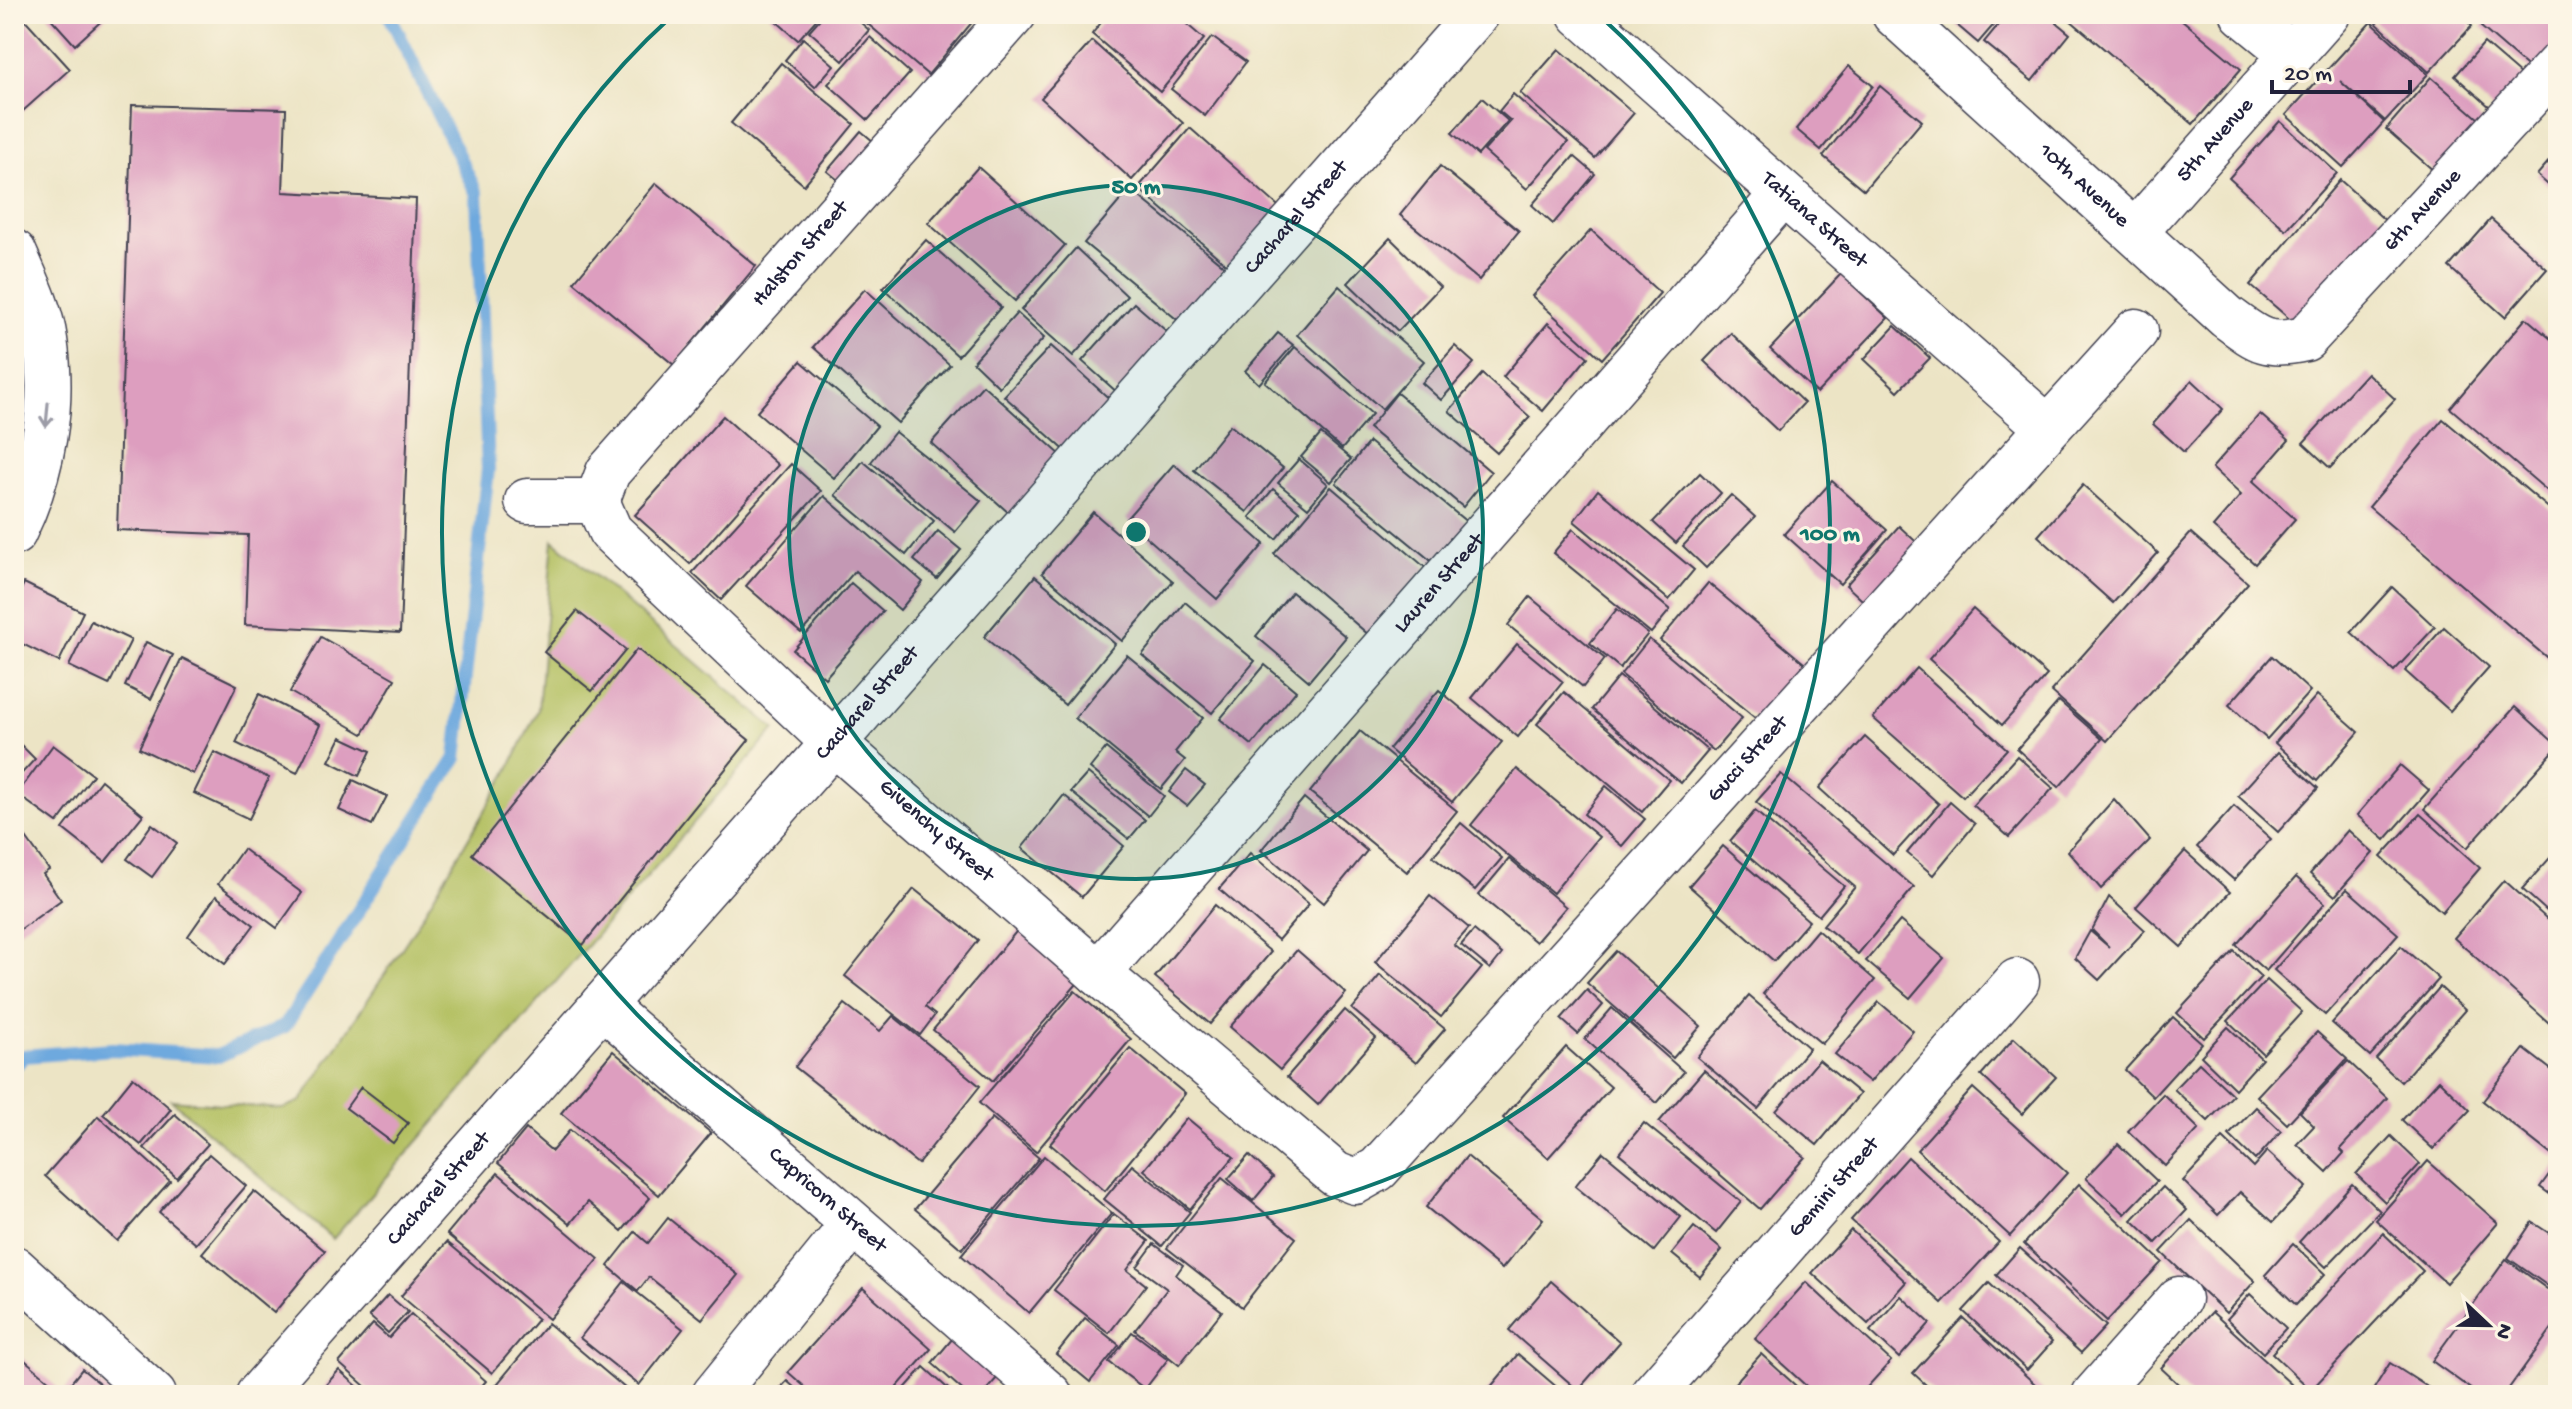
<svg xmlns="http://www.w3.org/2000/svg" width="2572" height="1409" font-family="'Gochi Hand',sans-serif">
<style>
.green{fill:#b2bf61;stroke:#6a704e;stroke-width:2}
.lines{fill:none;stroke-linecap:round;stroke-linejoin:round}
.stream{stroke:#6ea9de;stroke-width:14}
.building{fill:#dd9ebf}
.minor-casing{stroke:#403f50;stroke-width:47}
.minor{stroke:#fff;stroke-width:44}
.oneway{stroke:#9c9ca7}
.ring{fill:none;stroke:#0f766e;stroke-width:4}
.labels{text-anchor:middle;dominant-baseline:central;stroke-width:6;stroke-linejoin:round;paint-order:stroke}
.street-label{font-size:22px;fill:#22223b;stroke:#fcf5e5}
.centre{fill:#0f766e;stroke:#fcf5e5;stroke-width:4}
.ring-label{font-size:24px;text-anchor:middle;font-weight:bold;fill:#0f766e;stroke:#fcf5e5;stroke-width:6;stroke-linejoin:round;paint-order:stroke}
</style>
<rect width="100%" height="100%" fill="#fcf5e5"/>
<filter id="ink" filterUnits="userSpaceOnUse"><feTurbulence type="fractalNoise" baseFrequency=".0125" numOctaves="2"/><feDisplacementMap in="SourceGraphic" scale="16" xChannelSelector="R" yChannelSelector="G"/><feConvolveMatrix kernelMatrix="1 2 1 2 8 2 1 2 1" color-interpolation-filters="sRGB"/></filter>
<filter id="wash" filterUnits="userSpaceOnUse"><feTurbulence type="fractalNoise" baseFrequency=".006" numOctaves="4" result="noise"/><feDisplacementMap in="SourceGraphic" scale="32" xChannelSelector="R" yChannelSelector="G"/><feGaussianBlur stdDeviation="1.8" result="paint"/><feColorMatrix in="noise" values="0 0 0 0 0 0 0 0 0 0 0 0 0 0 0 0 0 1.4 0 .05"/><feComposite in="paint" operator="in"/></filter>
<g filter="url(#wash)">
<rect width="100%" height="100%" fill="#ece4c5"/>
<path class="green" d="M553,540l222,189 -442,510 -162,-139 112,9 18,-8 111,-168 94,-158 32,-65z"/>
<g class="lines">
<path class="stream" d="M14,1067l10,-11 89,-7 105,7 67,-30 171,-268 32,-289 -11,-275 -88,-180"/>
</g>
<g id="blocks">
<g class="building">
<path d="M14,14h6l50,55 -56,50z"/>
<path d="M47,14h62l-34,31z"/>
<path d="M768,14h53l-23,26z"/>
<path d="M824,14h27l18,16 -26,31 -34,-30z"/>
<path d="M856,14h123l-51,61z"/>
<path d="M1108,14h67l29,25 -44,53 -68,-58z"/>
<path d="M1944,14h59l-25,29z"/>
<path d="M2007,14h39l24,20 -38,47 -48,-39z"/>
<path d="M2063,14h112l66,55 -48,55z"/>
<path d="M2378,14h81l13,12 -43,46 -56,-52z"/>
<path d="M2492,14h66v39l-20,23 -57,-49z"/>
<path d="M2371,22l57,52 -43,47 -45,-40 44,41 -41,45 -57,-52z"/>
<path d="M870,37l40,36 -42,47 -40,-36z"/>
<path d="M1212,37l34,25 -41,54 -34,-27z"/>
<path d="M803,38l31,27 -19,22 -30,-27z"/>
<path d="M1092,41l91,82 -51,57 -91,-82z"/>
<path d="M2484,43l44,38 -29,34 -44,-39z"/>
<path d="M1559,49l75,64 -39,45 -75,-65z"/>
<path d="M781,63l73,61 -50,61 -73,-62z"/>
<path d="M1849,66l24,20 -52,64 -25,-21z"/>
<path d="M2431,77l56,49 -45,52 -56,-49z"/>
<path d="M1880,86l42,35 -58,69 -41,-34z"/>
<path d="M1513,94l55,48 -41,47 -43,-38 27,-30 -12,-10z"/>
<path d="M1482,98l26,23 -30,34 -26,-22z"/>
<path d="M132,105l154,4 -3,83 133,7 -16,434 -155,-8 3,-90 -131,-5z"/>
<path d="M2280,121l57,52 -51,57 -57,-52z"/>
<path d="M1190,128l95,84 -51,59 -96,-83z"/>
<path d="M861,131l26,22 -33,40 -27,-22z"/>
<path d="M2558,151v43l-21,-19z"/>
<path d="M1574,156l21,18 -42,50 -21,-19z"/>
<path d="M1440,166l79,65 -40,49 -79,-65z"/>
<path d="M978,167l87,78 -50,56 -87,-78z"/>
<path d="M2340,180l57,51 -90,103 -57,-49z"/>
<path d="M656,183l100,83 -82,99 -100,-83z"/>
<path d="M1130,189l95,78 -45,55 -96,-79z"/>
<path d="M2491,219l56,50 -42,48 -56,-50z"/>
<path d="M1591,230l69,63 -58,66 -70,-63z"/>
<path d="M1390,238l50,49 -42,44 -50,-48z"/>
<path d="M926,240l75,67 -43,49 -75,-68z"/>
<path d="M1076,248l51,48 -54,60 -52,-46z"/>
<path d="M1841,274l47,44 -71,75 -47,-44z"/>
<path d="M1339,286l85,75 -42,48 -85,-74z"/>
<path d="M865,289l85,76 -52,58 -85,-76z"/>
<path d="M1134,303l46,40 -52,59 -46,-41z"/>
<path d="M1017,313l27,25 -45,49 -26,-25z"/>
<path d="M2526,318l32,27v155l-108,-92z"/>
<path d="M1548,323l40,34 -45,54 -40,-34z"/>
<path d="M1895,326l35,32 -32,33 -34,-32z"/>
<path d="M1278,333l15,12 -34,39 -14,-13z"/>
<path d="M1731,333l73,70 -26,28 -74,-70z"/>
<path d="M1051,346l73,66 -45,51 -75,-67z"/>
<path d="M1455,346l19,17 -33,37 -19,-17z"/>
<path d="M1295,347l77,67 -30,35 -77,-67z"/>
<path d="M801,361l76,65 -43,52 -77,-66z"/>
<path d="M2367,373l28,26 -65,69 -27,-25z"/>
<path d="M1482,374l48,43 -33,36 -48,-42z"/>
<path d="M2192,380l31,29 -39,43 -31,-28z"/>
<path d="M983,385l79,71 -52,58 -79,-71z"/>
<path d="M1397,393l94,79 -28,35 -94,-79z"/>
<path d="M2260,414l29,26 -36,41 42,38 -40,45 -42,-37 28,-32 -29,-27z"/>
<path d="M723,416l55,49 -88,99 -55,-49z"/>
<path d="M2443,419l115,97v151l-189,-160z"/>
<path d="M1230,425l53,43 -36,44 -53,-42z"/>
<path d="M895,432l86,69 -26,31 -84,-70z"/>
<path d="M1321,434l30,25 -20,23 -30,-25z"/>
<path d="M1369,442l110,90 -33,41 -110,-90z"/>
<path d="M1299,459l29,25 -20,24 -30,-25z"/>
<path d="M863,461l71,60 -28,34 -71,-60z"/>
<path d="M791,464l30,27 -100,109 -29,-27z"/>
<path d="M1174,464l90,80 -47,55 -91,-80z"/>
<path d="M1700,473l21,20 -45,50 -23,-21z"/>
<path d="M1832,481l55,49 -47,54 -56,-50z"/>
<path d="M2083,485l75,68 -45,50 -75,-67z"/>
<path d="M1331,487l95,81 -57,67 -95,-81z"/>
<path d="M1273,489l26,22 -23,28 -26,-22z"/>
<path d="M1598,490l96,80 -25,30 -95,-79z"/>
<path d="M1731,495l24,22 -49,51 -23,-22z"/>
<path d="M824,496l99,86 -23,28 -45,-39 -54,62 -55,-47z"/>
<path d="M1093,512l80,69 -51,60 -80,-68z"/>
<path d="M1899,526l28,26 -52,60 -29,-27z"/>
<path d="M1573,529l97,81 -19,23 -98,-80z"/>
<path d="M938,531l23,19 -24,29 -23,-19z"/>
<path d="M2191,533l57,50 -141,158 -56,-50z"/>
<path d="M1035,576l80,68 -50,61 -81,-68z"/>
<path d="M24,583l59,29 -24,50 -45,-22v-35z"/>
<path d="M851,583l32,28 -58,67 -32,-28z"/>
<path d="M1708,583l109,91 -47,56 -110,-90z"/>
<path d="M2392,587l43,40 -41,44 -43,-39z"/>
<path d="M1292,592l54,45 -37,44 -53,-45z"/>
<path d="M1530,597l75,62 -22,28 -75,-62z"/>
<path d="M1185,602l70,59 -43,52 -70,-58z"/>
<path d="M1617,609l31,25 -28,34 -30,-25z"/>
<path d="M1973,609l74,66 -45,50 -73,-66z"/>
<path d="M577,611l49,39 -34,41 -48,-39z"/>
<path d="M91,621l40,19 -22,45 -40,-19z"/>
<path d="M2444,627l45,40 -39,44 -45,-40z"/>
<path d="M321,637l74,42 -32,55 -73,-42z"/>
<path d="M1649,639l93,79 -28,33 -93,-77z"/>
<path d="M146,642l27,13 -22,44 -26,-13z"/>
<path d="M1517,644l46,38 -45,55 -46,-39z"/>
<path d="M637,649l112,91 -166,205 -111,-91z"/>
<path d="M1127,655l76,63 -28,34 10,8 -24,29 -86,-71z"/>
<path d="M2272,656l38,35 -43,48 -38,-34z"/>
<path d="M182,658l55,27 -44,89 -54,-26z"/>
<path d="M1265,665l31,26 -44,54 -32,-26z"/>
<path d="M1917,668l90,81 -44,48 -90,-79z"/>
<path d="M1619,676l89,75 -27,32 -89,-74z"/>
<path d="M1439,690l63,52 -50,60 -63,-53z"/>
<path d="M1564,692l105,88 -27,32 -105,-88z"/>
<path d="M259,694l61,31 -23,48 -61,-30z"/>
<path d="M2317,695l42,37 -42,49 -42,-38z"/>
<path d="M2059,701l43,38 -43,48 -42,-38z"/>
<path d="M2515,707l43,39 -91,102 -43,-39z"/>
<path d="M1360,731l97,80 -50,61 -97,-80z"/>
<path d="M341,737l30,14 -12,25 -30,-15z"/>
<path d="M1865,737l74,67 -46,51 -74,-67z"/>
<path d="M14,738l21,21 -21,23z"/>
<path d="M53,745l40,30 -36,48 -40,-29z"/>
<path d="M1106,748l58,48 -16,20 -58,-48z"/>
<path d="M214,752l55,26 -20,41 -55,-26z"/>
<path d="M2278,752l40,36 -40,44 -40,-36z"/>
<path d="M2017,756l36,32 -44,49 -36,-32z"/>
<path d="M2400,765l29,25 -44,50 -28,-25z"/>
<path d="M1517,769l82,68 -46,56 -82,-68z"/>
<path d="M1186,770l19,15 -18,21 -18,-14z"/>
<path d="M1088,773l57,47 -16,19 -58,-47z"/>
<path d="M1781,774l133,113 -56,67 -35,-29 32,-38 -99,-85z"/>
<path d="M101,780l42,35 -38,47 -42,-33z"/>
<path d="M353,780l34,16 -15,29 -33,-15z"/>
<path d="M1606,786l39,33 -23,27 -38,-32z"/>
<path d="M1064,795l60,51 -42,51 -60,-49z"/>
<path d="M1304,798l63,53 -43,52 -63,-53z"/>
<path d="M2114,799l36,41 -49,49 -33,-38z"/>
<path d="M1950,802l25,22 -42,51 -26,-22z"/>
<path d="M2234,806l37,33 -37,41 -37,-33z"/>
<path d="M1755,811l89,75 -25,30 -89,-75z"/>
<path d="M2420,814l60,54 -38,44 -61,-55z"/>
<path d="M14,821l35,49 -6,4 18,26 -47,34z"/>
<path d="M1461,823l41,35 -27,32 -42,-34z"/>
<path d="M152,824l25,19 -25,34 -25,-18z"/>
<path d="M2348,830l25,23 -38,43 -25,-22z"/>
<path d="M1723,846l86,75 -35,40 -85,-75z"/>
<path d="M243,849l59,44 -25,35 -59,-44z"/>
<path d="M2558,849v72l-36,-32z"/>
<path d="M2185,851l45,41 -49,55 -45,-40z"/>
<path d="M1250,853l59,51 -31,36 -59,-51z"/>
<path d="M1509,859l57,48 -30,35 -57,-47z"/>
<path d="M2296,877l29,26 -59,68 -30,-26z"/>
<path d="M2504,880l54,49v102l-104,-93z"/>
<path d="M914,889l64,51 -53,67 10,8 -15,20 -75,-59z"/>
<path d="M2347,889l51,45 -73,81 -51,-45z"/>
<path d="M216,896l38,29 -29,39 -37,-28z"/>
<path d="M1430,896l39,32 -15,17 28,23 -41,49 -66,-55z"/>
<path d="M2109,897l36,33 -46,50 -24,-22 15,-27 19,16 -17,-17z"/>
<path d="M1215,905l56,47 -61,72 -55,-47z"/>
<path d="M1900,921l44,37 -34,40 -44,-37z"/>
<path d="M1021,926l61,52 -89,103 -60,-51z"/>
<path d="M1474,930l28,24 -12,15 -29,-24z"/>
<path d="M1817,930l58,50 -53,64 -59,-50z"/>
<path d="M2401,946l38,33 -69,77 -38,-33z"/>
<path d="M1297,950l49,43 -66,77 -50,-43z"/>
<path d="M1616,951l85,75 -28,32 -86,-75z"/>
<path d="M2234,951l27,26 -57,61 -27,-25z"/>
<path d="M1380,975l65,54 -29,34 -64,-54z"/>
<path d="M2267,980l35,32 -39,42 -35,-33z"/>
<path d="M2440,987l25,23 -64,72 -25,-23z"/>
<path d="M1587,990l16,15 -25,29 -17,-15z"/>
<path d="M1075,991l56,48 -95,113 -57,-49z"/>
<path d="M1749,996l60,52 -51,61 -61,-52z"/>
<path d="M1879,1002l34,29 -43,51 -35,-28z"/>
<path d="M845,1004l35,27 13,-15 87,70 -62,78 -123,-97z"/>
<path d="M1612,1008l72,64 -27,31 -72,-64z"/>
<path d="M1345,1010l31,28 -58,67 -31,-28z"/>
<path d="M2173,1017l29,26 -49,54 -28,-27z"/>
<path d="M2228,1027l34,32 -27,30 -34,-33z"/>
<path d="M2317,1032l30,27 -60,65 -30,-28z"/>
<path d="M2014,1038l42,39 -34,37 -41,-39z"/>
<path d="M1566,1047l45,40 -63,71 -45,-40z"/>
<path d="M1130,1048l55,46 -80,97 -55,-47z"/>
<path d="M2524,1049l34,26v77l-4,5 -71,-56z"/>
<path d="M613,1051l98,82 -52,62 -98,-82z"/>
<path d="M1819,1060l41,34 -43,51 -41,-34z"/>
<path d="M2348,1061l39,37 -47,51 4,4 -17,19 -30,-28 17,-18 -14,-14z"/>
<path d="M2199,1063l34,32 -25,26 -34,-32z"/>
<path d="M1704,1070l101,87 -45,52 -101,-87z"/>
<path d="M133,1077l38,32 -30,36 -38,-31z"/>
<path d="M2439,1080l31,30 -37,39 -31,-29z"/>
<path d="M361,1087l47,36 -15,20 -47,-35z"/>
<path d="M1973,1088l94,85 -57,63 -93,-86z"/>
<path d="M2163,1094l36,35 -34,37 -37,-35z"/>
<path d="M2256,1107l25,24 -26,29 -26,-25z"/>
<path d="M175,1114l33,30 -31,34 -33,-30z"/>
<path d="M98,1116l72,65 -53,60 -72,-65z"/>
<path d="M992,1118l47,40 -77,91 -47,-40z"/>
<path d="M1187,1118l47,39 -44,52 -46,-39z"/>
<path d="M1644,1123l97,79 -25,31 -97,-80z"/>
<path d="M526,1129l26,22 18,-21 80,68 -28,33 -34,-29 -18,22 -72,-61z"/>
<path d="M2391,1136l29,28 -35,38 -29,-28z"/>
<path d="M2223,1138l30,29 14,-16 39,36 -33,35 -33,-30 -22,23 -35,-34z"/>
<path d="M2118,1144l39,37 -32,33 -39,-36z"/>
<path d="M1603,1152l78,65 -27,34 -79,-65z"/>
<path d="M209,1154l37,32 -50,58 -37,-32z"/>
<path d="M1249,1155l24,22 -20,24 -25,-22z"/>
<path d="M1044,1156l68,57 -83,100 -68,-58z"/>
<path d="M1467,1156l76,63 -41,50 -76,-62z"/>
<path d="M1908,1157l91,85 -57,61 -91,-83z"/>
<path d="M2428,1161l70,62 -52,60 -70,-63z"/>
<path d="M2558,1162v38l-18,-13z"/>
<path d="M1132,1165l58,47 -28,34 -58,-47z"/>
<path d="M498,1173l101,86 -50,60 -102,-85z"/>
<path d="M1222,1178l74,60 -54,69 -75,-59z"/>
<path d="M2079,1184l83,78 -55,59 -83,-77z"/>
<path d="M2352,1184l28,27 -54,56 -27,-25z"/>
<path d="M2163,1187l24,23 -31,33 -24,-23z"/>
<path d="M254,1191l71,60 -51,62 -72,-60z"/>
<path d="M1114,1214l35,27 -22,29 19,15 -37,48 -55,-43z"/>
<path d="M668,1218l70,57 -36,44 -53,-42 -11,14 -30,-25 27,-34 13,11z"/>
<path d="M2191,1220l64,61 -29,32 -65,-61z"/>
<path d="M2532,1222l26,17v54l-50,-35z"/>
<path d="M1694,1227l28,23 -22,27 -28,-23z"/>
<path d="M1851,1230l55,52 -38,42 -56,-51z"/>
<path d="M2383,1233l40,38 -112,119 -39,-37z"/>
<path d="M447,1242l91,77 -46,54 -91,-77z"/>
<path d="M1154,1244l29,21 -7,10 46,36 -43,54 -44,-35 32,-41 -30,-22z"/>
<path d="M2293,1244l32,30 -29,31 -31,-30z"/>
<path d="M2020,1248l86,78 -25,27 -85,-78z"/>
<path d="M2506,1259l52,38v23l-54,75h-25l-47,-34z"/>
<path d="M1551,1281l69,61 -42,48 -69,-60z"/>
<path d="M624,1282l59,47 -44,56 -59,-47z"/>
<path d="M1806,1282l85,79 -31,34h-44l-61,-56z"/>
<path d="M1989,1283l63,59 -25,28 -64,-59z"/>
<path d="M863,1288l68,61 -41,46h-76l-26,-23z"/>
<path d="M2250,1294l36,34 -23,25 -36,-34z"/>
<path d="M388,1295l20,17 -20,21 -19,-17z"/>
<path d="M1901,1296l29,27 -31,35 -29,-27z"/>
<path d="M2212,1312l91,83h-113l-29,-27z"/>
<path d="M411,1314l75,67 -12,14h-99l-36,-32 34,-39 16,14z"/>
<path d="M1085,1318l34,27 -29,37 -34,-28z"/>
<path d="M1963,1318l84,77h-110l-24,-22z"/>
<path d="M548,1323l85,72h-145z"/>
<path d="M1132,1332l36,27 -23,30 -36,-27z"/>
<path d="M953,1338l44,40 -15,17h-14l-36,-32z"/>
<path d="M14,1351l43,36 -7,8h-36z"/>
<path d="M1518,1354l48,41h-82z"/>
<path d="M1761,1354l45,41h-82z"/>
<path d="M2390,1363l50,32h-70z"/>
<path d="M924,1367l31,28h-56z"/>
<path d="M82,1369l32,26h-53z"/>
<path d="M339,1370l28,25h-50z"/>
<path d="M787,1381l16,14h-29z"/>
</g>
</g>
</g>
<g filter="url(#ink)">
<use href="#blocks" fill-opacity="0" stroke="#403f50" stroke-width="2"/>
<g class="lines">
<g class="minor-casing">
<g id="minor">
<path id="s1" d="M1580,14l467,413"/>
<path id="s2" d="M1894,14l333,303c31,23 39,31 78,22l253,-274"/>
<path d="M2243,14l49,40"/>
<path id="s3" d="M2135,232l193,-218"/>
<path d="M14,252c12,28 27,58 31,88 10,65 -2,134 -31,193"/>
<path id="s4" d="M527,501h70l13,30 224,212 264,230 237,201 20,8 23,-13 758,-838"/>
<path id="s5" d="M597,501l11,-29 406,-458"/>
<path id="s6" d="M1098,973l684,-778"/>
<path id="s7" d="M602,1005l448,390"/>
<path d="M14,1268l140,127"/>
<path id="s8" d="M258,1395l1219,-1381"/>
<path d="M714,1395l139,-171"/>
<path id="s9" d="M1652,1395l365,-414"/>
<path d="M2094,1395l85,-96"/>
</g>
</g>
<use href="#minor" class="minor"/>
</g>
<defs><path id="oneway-shaft" d="M-6 0H5M1.5-3L5.5 0L1.5 3" fill="none" stroke-width="1.6" stroke-linecap="round" stroke-linejoin="round" transform="scale(2)"/></defs>
<use class="oneway" href="#oneway-shaft" transform="translate(47 415) rotate(95)"/>
</g>
<circle cx="1136" cy="532" r="347" fill="#0f766e" fill-opacity=".12"/>
<g class="ring">
<circle cx="1136" cy="532" r="347"/>
<path d="M1600 16A694 694 0 1 1 672 16"/>
</g>
<g class="labels">
<g class="street-label">
<text stroke="none"><textPath href="#s3" startOffset="122">5th Avenue</textPath></text>
<text stroke="none"><textPath href="#s2" startOffset="256">10th Avenue</textPath></text>
<text stroke="none"><textPath href="#s2" startOffset="710">6th Avenue</textPath></text>
<text stroke="none"><textPath href="#s8" startOffset="1570">Cacharel Street</textPath></text>
<text stroke="none"><textPath href="#s1" startOffset="312">Tatiana Street</textPath></text>
<text stroke="none"><textPath href="#s5" startOffset="322">Halston Street</textPath></text>
<text stroke="none"><textPath href="#s6" startOffset="518">Lauren Street</textPath></text>
<text stroke="none"><textPath href="#s8" startOffset="922">Cacharel Street</textPath></text>
<text stroke="none"><textPath href="#s4" startOffset="1672">Gucci Street</textPath></text>
<text stroke="none"><textPath href="#s4" startOffset="546">Givenchy Street</textPath></text>
<text stroke="none"><textPath href="#s9" startOffset="276">Gemini Street</textPath></text>
<text stroke="none"><textPath href="#s8" startOffset="274">Cacharel Street</textPath></text>
<text stroke="none"><textPath href="#s7" startOffset="298">Capricorn Street</textPath></text>
</g>
</g>
<circle cx="1136" cy="532" r="12" class="centre"/>
<g class="ring-label">
<text x="1136" y="193">50 m</text>
<text x="1830" y="540">100 m</text>
</g>
<rect width="2572" height="1409" fill="none" stroke="#fcf5e5" stroke-width="48"/>
<g transform="translate(2488 1325) rotate(112)" stroke="#fcf5e5" stroke-width="6" paint-order="stroke">
<path d="M0-6L14 30L0 20L-14 30Z" fill="#22223b"/>
<text y="-12" font-size="22" font-weight="bold" text-anchor="middle" fill="#22223b">N</text>
</g>
<path d="M2272 80v12h138v-12" fill="none" stroke="#22223b" stroke-width="4"/>
<text x="2284" y="80" font-size="24" fill="#22223b" stroke="#fcf5e5" stroke-width="6" paint-order="stroke">20 m</text>
</svg>
